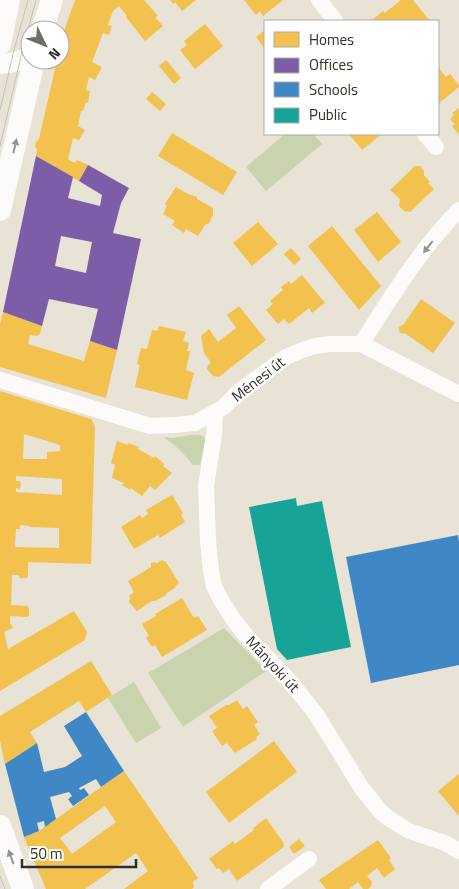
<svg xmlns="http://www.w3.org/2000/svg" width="459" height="889" font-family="'Titillium Web',sans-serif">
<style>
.green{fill:#c9d3ad}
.homes{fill:#f2c14e;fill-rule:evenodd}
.offices{fill:#7b5ea7;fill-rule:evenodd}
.schools{fill:#3f88c5}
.public{fill:#17a398}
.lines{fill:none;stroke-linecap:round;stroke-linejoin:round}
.minor{stroke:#fcfbf9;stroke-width:16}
.tertiary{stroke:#fcfbf9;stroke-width:20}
.secondary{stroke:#fcfbf9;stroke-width:22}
.tram{stroke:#c3c2be;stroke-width:1}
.oneway{fill:#96948e}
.labels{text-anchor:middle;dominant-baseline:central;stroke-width:5;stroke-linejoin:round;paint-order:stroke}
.street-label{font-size:15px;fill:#312d23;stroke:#fff}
</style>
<rect width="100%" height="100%" fill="#e9e3d6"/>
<g class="green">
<path d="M285,134h28l9,10 -56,47 -20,-24z"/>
<path d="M191,435h9l4,2 1,4 -5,24h-7c-9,-11 -17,-20 -30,-28l10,1z"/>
<path d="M224,628l42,43 -83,56 -35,-54z"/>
<path d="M134,682l27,46 -25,15 -28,-45z"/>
</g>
<g class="homes">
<path d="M75,0h69l14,16 -3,1 8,9 -18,15 -19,-24 1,-1 -8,-10 -6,5 -5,14 4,1 -3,9 -6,-2 -11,29 10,5 -7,13 -6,-3 -3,13 4,1 -2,12 -2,-1 -3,9h-2l-3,15 7,4 -6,10 -6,-2 -5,21 7,4 2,-3 11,5 -9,16 -43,-25 1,-6 -2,-4 1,-4 3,-3 18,-79h3v-11l4,-18z"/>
<path d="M170,0h26l-14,11 -7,-9 -2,2z"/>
<path d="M244,0h39l-20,16 -3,-5 -4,4z"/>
<path d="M401,0h12l17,21h-57l-1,-1 11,-9 2,2z"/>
<path d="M205,24l18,22 -28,23 -15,-19 7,-5 -3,-4z"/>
<path d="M265,30v19l-9,-12z"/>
<path d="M166,60l15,18 -7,6 -15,-18z"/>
<path d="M438,67l8,10 4,-3 9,11v2l-21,17z"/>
<path d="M152,92l14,12 -6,7 -14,-12z"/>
<path d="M459,108v27l-7,-9 3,-2 -5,-5 4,-4 -2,-2z"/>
<path d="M172,133l65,39 -14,23 -65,-39z"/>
<path d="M349,134h33l-20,16z"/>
<path d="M415,166h5l4,5v4l6,7 -2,1 6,6 -24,23 -6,-1 -5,-5 1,-7 -10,-9z"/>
<path d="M176,187l10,6 11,4v2l16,9v7l-4,8 -4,2 -7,11 -12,-7 -2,4 -12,-8 3,-4 -12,-7 4,-8 -2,-2z"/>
<path d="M377,212l24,30 -23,20 -24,-32z"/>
<path d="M258,222l20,22 -26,22 -19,-23z"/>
<path d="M332,226l49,60 -22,24 -51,-64z"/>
<path d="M291,248l10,11 -7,6 -10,-11z"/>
<path d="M302,275l23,28 -13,10 -3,-5 -20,16 -5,-5 -6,5 -12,-14 7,-6 -3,-3 13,-11 -2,-3 8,-6 2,3z"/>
<path d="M421,299l34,24 -22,30 -27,-19 -6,-1 -1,-3v-3l5,-3z"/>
<path d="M239,306l27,34 -47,37 -6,-1 -6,-7 1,-4 3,-2 -7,-10 -3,-17 8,-7 9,13 18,-14 -9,-13z"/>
<path d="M3,312l39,14 -2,8 -3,2 -7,-1 -2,9 56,17 6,-20 27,9 -11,48 -106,-31v-43z"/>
<path d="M159,326l27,6 -3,9 6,2 -2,8h3l-4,19 8,3 -7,27 -52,-13 5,-22 -3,-1 4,-16 6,1 5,-19 5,1z"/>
<path d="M0,391l91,28 4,7 -4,138 -63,-2v15l-2,1h-6l-2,-3h-6l-1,30 16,1 2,2v7l-2,2 -17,-1v8l2,1 1,3 -9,4 4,17 66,-38 13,21 -2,8 -85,51zM24,434l36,11v6l-13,1v7h-24zM16,476l46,3v16l-46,-3v-4l4,1 1,-5 -1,-3h-4zM20,525l10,1v1l29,1v20l-44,-1 1,-18h4z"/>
<path d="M117,441l11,4v-2l11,4 -1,2 16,9 1,-2 9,8 -1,2 9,7 -17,17 -5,-4 -8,10 -11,-8 -1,2 -8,-5 2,-2 -12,-5 3,-13 -4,-2z"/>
<path d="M172,495l11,18 -2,2 4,7 -25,16 -2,-3 -24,14 -13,-22 19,-12 2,3 6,-4 -2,-4z"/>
<path d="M162,560l4,2 13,21 -4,3 1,1 -9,6 -1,2 -11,6h-3l-15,10 -8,-9 1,-4 -1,-2 5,-4 -6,-11 23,-14v-4l3,-1 3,1z"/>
<path d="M182,598l12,20 4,-2 9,14 -45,27 -7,-12 -3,2 -6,-9 3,-2 -7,-12 14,-8 -1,-2z"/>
<path d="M91,661l21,34 -26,17 -7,-11 -49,31 7,11 -32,21 -5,-23v-25z"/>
<path d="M237,700l6,9 4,-3 11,16 -4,3 6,9 -4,3 1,2 -22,14 -8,-10 -5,3 -10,-15 5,-3 -8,-12 17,-11h3z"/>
<path d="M274,741l23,31 -68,51 -23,-31z"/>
<path d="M124,771l74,107 -2,2 -3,1 1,6 -2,2h-68l24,-18 -12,-18 -51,36h-39l-22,-52 15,-6zM105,806l11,16 -44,32 -12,-16z"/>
<path d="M459,774v42l-21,-25z"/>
<path d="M266,818l17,24 1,5 -47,34 -8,-12 -6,4 -4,-5 -2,1 -8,-10 24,-18 2,3 19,-14 -1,-2z"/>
<path d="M299,839l6,7 -11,8 -5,-7z"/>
<path d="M378,840l13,18 -2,2 6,9 -11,9 -7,-10 -10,8 5,6 -1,5 -3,2h-5l-5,-7 -9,7h-23l-7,-9z"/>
</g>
<path class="offices" d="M36,156l37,21 -5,21 32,8 2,-11 -23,-14 9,-16 41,23 -8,15 -8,30 28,6 -24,111 -27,-9 8,-32 -49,-10 -7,27 -39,-14zM61,236l31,6 -6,31 -31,-7z"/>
<g class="schools">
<path d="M458,535l1,7v123l-88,18 -25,-126z"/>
<path d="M86,712l38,59 -23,16 -5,-8 -17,9 1,2 4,-2 5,7 -16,11 -5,-7 4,-3 -3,-4 -19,5 6,22 -11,8 -1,-6 -7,2 2,8 -15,6 -19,-73 32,-21 7,29 21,-5 17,-11 -18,-30z"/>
</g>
<path class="public" d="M296,498l1,8 25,-5 29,146 -64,13 -10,-11 -28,-142z"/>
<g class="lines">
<g class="minor">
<path d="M319,0l16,21"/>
<path d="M425,134l11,13"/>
<path d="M361,344c29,-45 60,-96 98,-134"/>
<path d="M0,380l150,46 25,-1 20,-2 29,-16 13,-14 49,-36 14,-6 15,-5 15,-2h31l98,50"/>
<path d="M215,413l-1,22 -8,51 2,54 3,31 3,15 7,14 12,19 14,18 40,41 29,36 45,73 18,23 9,8 21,13 36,12 14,8"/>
<path d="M268,889l41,-30"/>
</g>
<path class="tertiary" d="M0,64c10,-1 21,-2 30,-8"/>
<g class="secondary">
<path d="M42,30l10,-30"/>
<path d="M0,44l9,-44"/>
<path d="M0,210l34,-150"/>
<path d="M0,826l23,63"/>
</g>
<g class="tram">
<path d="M0,110l14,-60 14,-50"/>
<path d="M0,146l22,-94 14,-52"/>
<path d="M0,876l5,13"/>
</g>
</g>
<defs><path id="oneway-solid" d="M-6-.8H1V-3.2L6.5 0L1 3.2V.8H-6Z" transform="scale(1.25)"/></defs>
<g class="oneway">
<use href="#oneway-solid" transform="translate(15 146) rotate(-77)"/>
<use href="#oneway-solid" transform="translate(428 247) rotate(128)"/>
<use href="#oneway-solid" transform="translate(11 857) rotate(-110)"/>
</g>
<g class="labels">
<g class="street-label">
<text transform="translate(258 379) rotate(-38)">Ménesi út</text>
<text transform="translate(273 664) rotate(47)">Mányoki út</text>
</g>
</g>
<rect x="264" y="20" width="175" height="115" fill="#ffffff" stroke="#adaba7"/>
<rect x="274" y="32" width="25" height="15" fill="#f2c14e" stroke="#adaba7"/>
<text x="309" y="45" font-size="15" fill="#312d23">Homes</text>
<rect x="274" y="58" width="25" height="15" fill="#7b5ea7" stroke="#adaba7"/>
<text x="309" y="70" font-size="15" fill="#312d23">Offices</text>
<rect x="274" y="82" width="25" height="15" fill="#3f88c5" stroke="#adaba7"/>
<text x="309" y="95" font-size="15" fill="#312d23">Schools</text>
<rect x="274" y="108" width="25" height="15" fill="#17a398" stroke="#adaba7"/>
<text x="309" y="120" font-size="15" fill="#312d23">Public</text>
<g transform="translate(45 45) rotate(133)"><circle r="24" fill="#ffffff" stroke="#adaba7"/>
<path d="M0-4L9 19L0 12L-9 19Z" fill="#716d62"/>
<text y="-8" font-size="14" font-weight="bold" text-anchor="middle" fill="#312d23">N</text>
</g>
<path d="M22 859v8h114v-8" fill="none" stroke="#312d23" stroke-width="2.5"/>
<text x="30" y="859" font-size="15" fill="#312d23" stroke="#ffffff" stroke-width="4" paint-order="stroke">50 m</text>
</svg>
